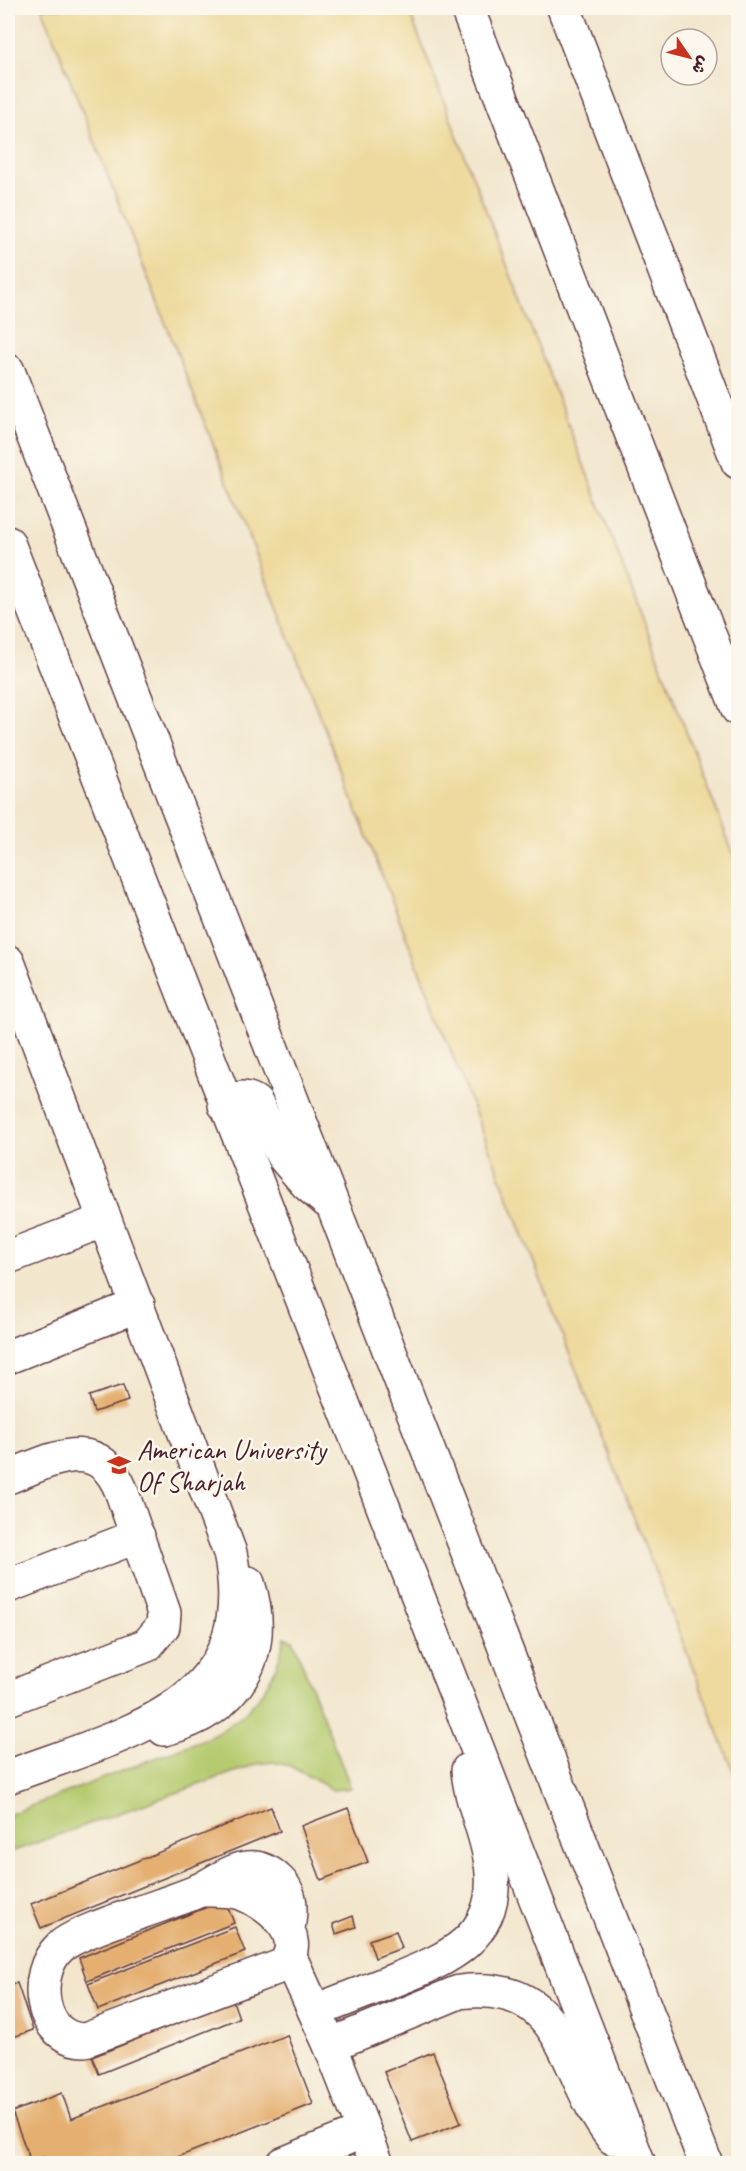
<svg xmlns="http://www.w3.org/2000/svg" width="746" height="2171" font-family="Caveat,'Playpen Sans Arabic',sans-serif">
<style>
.green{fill:#b6cb6f;stroke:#80754d;stroke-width:1.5}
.sand{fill:#eeda9e;stroke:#9c7c64;stroke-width:1.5}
.building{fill:#e4af70}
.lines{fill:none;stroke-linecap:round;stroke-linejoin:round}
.minor-casing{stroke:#633d43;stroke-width:36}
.minor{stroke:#fff;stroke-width:33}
.labels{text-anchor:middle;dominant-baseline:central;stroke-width:5;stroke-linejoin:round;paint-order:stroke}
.poi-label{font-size:28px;fill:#4a1f2b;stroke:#fbf7ec;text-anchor:start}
</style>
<rect width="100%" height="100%" fill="#fbf7ec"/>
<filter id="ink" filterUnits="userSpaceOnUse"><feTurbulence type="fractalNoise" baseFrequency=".0167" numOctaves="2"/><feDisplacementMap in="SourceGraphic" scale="12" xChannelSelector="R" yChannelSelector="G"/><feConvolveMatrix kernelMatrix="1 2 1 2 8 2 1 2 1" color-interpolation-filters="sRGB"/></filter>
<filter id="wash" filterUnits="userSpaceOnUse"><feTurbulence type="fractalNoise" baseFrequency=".008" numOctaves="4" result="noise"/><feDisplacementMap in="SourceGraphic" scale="24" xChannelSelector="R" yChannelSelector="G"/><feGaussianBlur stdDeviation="1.35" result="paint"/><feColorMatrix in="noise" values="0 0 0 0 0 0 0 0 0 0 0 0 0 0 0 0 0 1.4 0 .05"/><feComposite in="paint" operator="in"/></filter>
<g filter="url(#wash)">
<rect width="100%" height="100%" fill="#f2e6cd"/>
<path class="green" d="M285,1637l8,3 58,148 -18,2 -43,-24 -17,-4 -16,2 -249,89v-38l204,-79c41,-23 63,-53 73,-99z"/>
<path class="sand" d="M42,8h366l330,858v917z"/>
<g id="blocks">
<g class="building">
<path d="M123,1385l5,16 -34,11 -5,-16z"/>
<path d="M271,1807l9,24 -239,97 -10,-24z"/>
<path d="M348,1808l20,54 -47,18 -20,-54z"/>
<path d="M225,1900l9,23 -147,58 -8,-23z"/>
<path d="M353,1916l3,11 -20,7 -3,-10z"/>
<path d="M235,1927l10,25 -147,58 -10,-26z"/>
<path d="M396,1931l6,17 -27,10 -6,-18z"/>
<path d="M17,1983l16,47 -25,9v-53z"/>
<path d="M233,2001l6,17 -140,56 -7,-17z"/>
<path d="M287,2035l26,69 -153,60h-115l-2,-7 -12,5 -19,-50 50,-19 9,26z"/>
<path d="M433,2052l28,71 -49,19 -28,-70z"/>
</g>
</g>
</g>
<g filter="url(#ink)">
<use href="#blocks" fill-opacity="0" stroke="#633d43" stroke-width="1.5"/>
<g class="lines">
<g class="minor-casing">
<g id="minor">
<path d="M467,8l271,701"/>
<path d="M564,8l174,454"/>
<path d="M8,371l698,1793"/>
<path d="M8,543l631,1621"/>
<path d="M8,962l222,591c33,156 -110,181 -222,224"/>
<path d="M225,1105c11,-8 20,-10 31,-2l27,53 24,28 20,17"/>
<path d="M8,1257l97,-37"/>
<path d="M8,1357l130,-52"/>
<path d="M8,1477c43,-16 89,-45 113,13l43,123 -1,13 -16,19 -139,54"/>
<path d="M8,1586l130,-50"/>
<path d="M164,1729c73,-18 107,-74 84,-146"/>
<path d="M199,1890c14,0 29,-1 42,3 28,11 67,42 43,72l-199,75c-46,0 -54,-66 -25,-93 18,-16 77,-33 101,-42 13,-5 27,-9 39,-15 25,-13 50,-36 77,-11 16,14 14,31 11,50"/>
<path d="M290,1957l40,88 47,119"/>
<path d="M315,2011c26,-10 52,-20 77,-30 52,-21 105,-40 100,-108 -2,-35 -21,-67 -24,-103"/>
<path d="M330,2045l129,-53c111,-14 102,83 154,146"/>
<path d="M283,2164l81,-33"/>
</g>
</g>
<use href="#minor" class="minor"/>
</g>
</g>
<defs>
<g id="university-bare" transform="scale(1.8)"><path d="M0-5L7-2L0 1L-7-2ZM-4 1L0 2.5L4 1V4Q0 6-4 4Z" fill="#c8321e" stroke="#fbf7ec" stroke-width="2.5" paint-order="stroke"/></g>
</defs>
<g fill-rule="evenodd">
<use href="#university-bare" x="119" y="1465"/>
</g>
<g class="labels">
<g class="poi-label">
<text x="137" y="1449">American University<tspan x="137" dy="32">Of Sharjah</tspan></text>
</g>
</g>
<rect width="746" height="2171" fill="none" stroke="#fbf7ec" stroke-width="30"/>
<g transform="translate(689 57) rotate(125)"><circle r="28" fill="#fbf7ec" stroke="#b4a19f" stroke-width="1.5"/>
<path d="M0-4.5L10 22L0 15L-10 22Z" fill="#c8321e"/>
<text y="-9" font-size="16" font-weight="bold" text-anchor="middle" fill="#4a1f2b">ش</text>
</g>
</svg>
